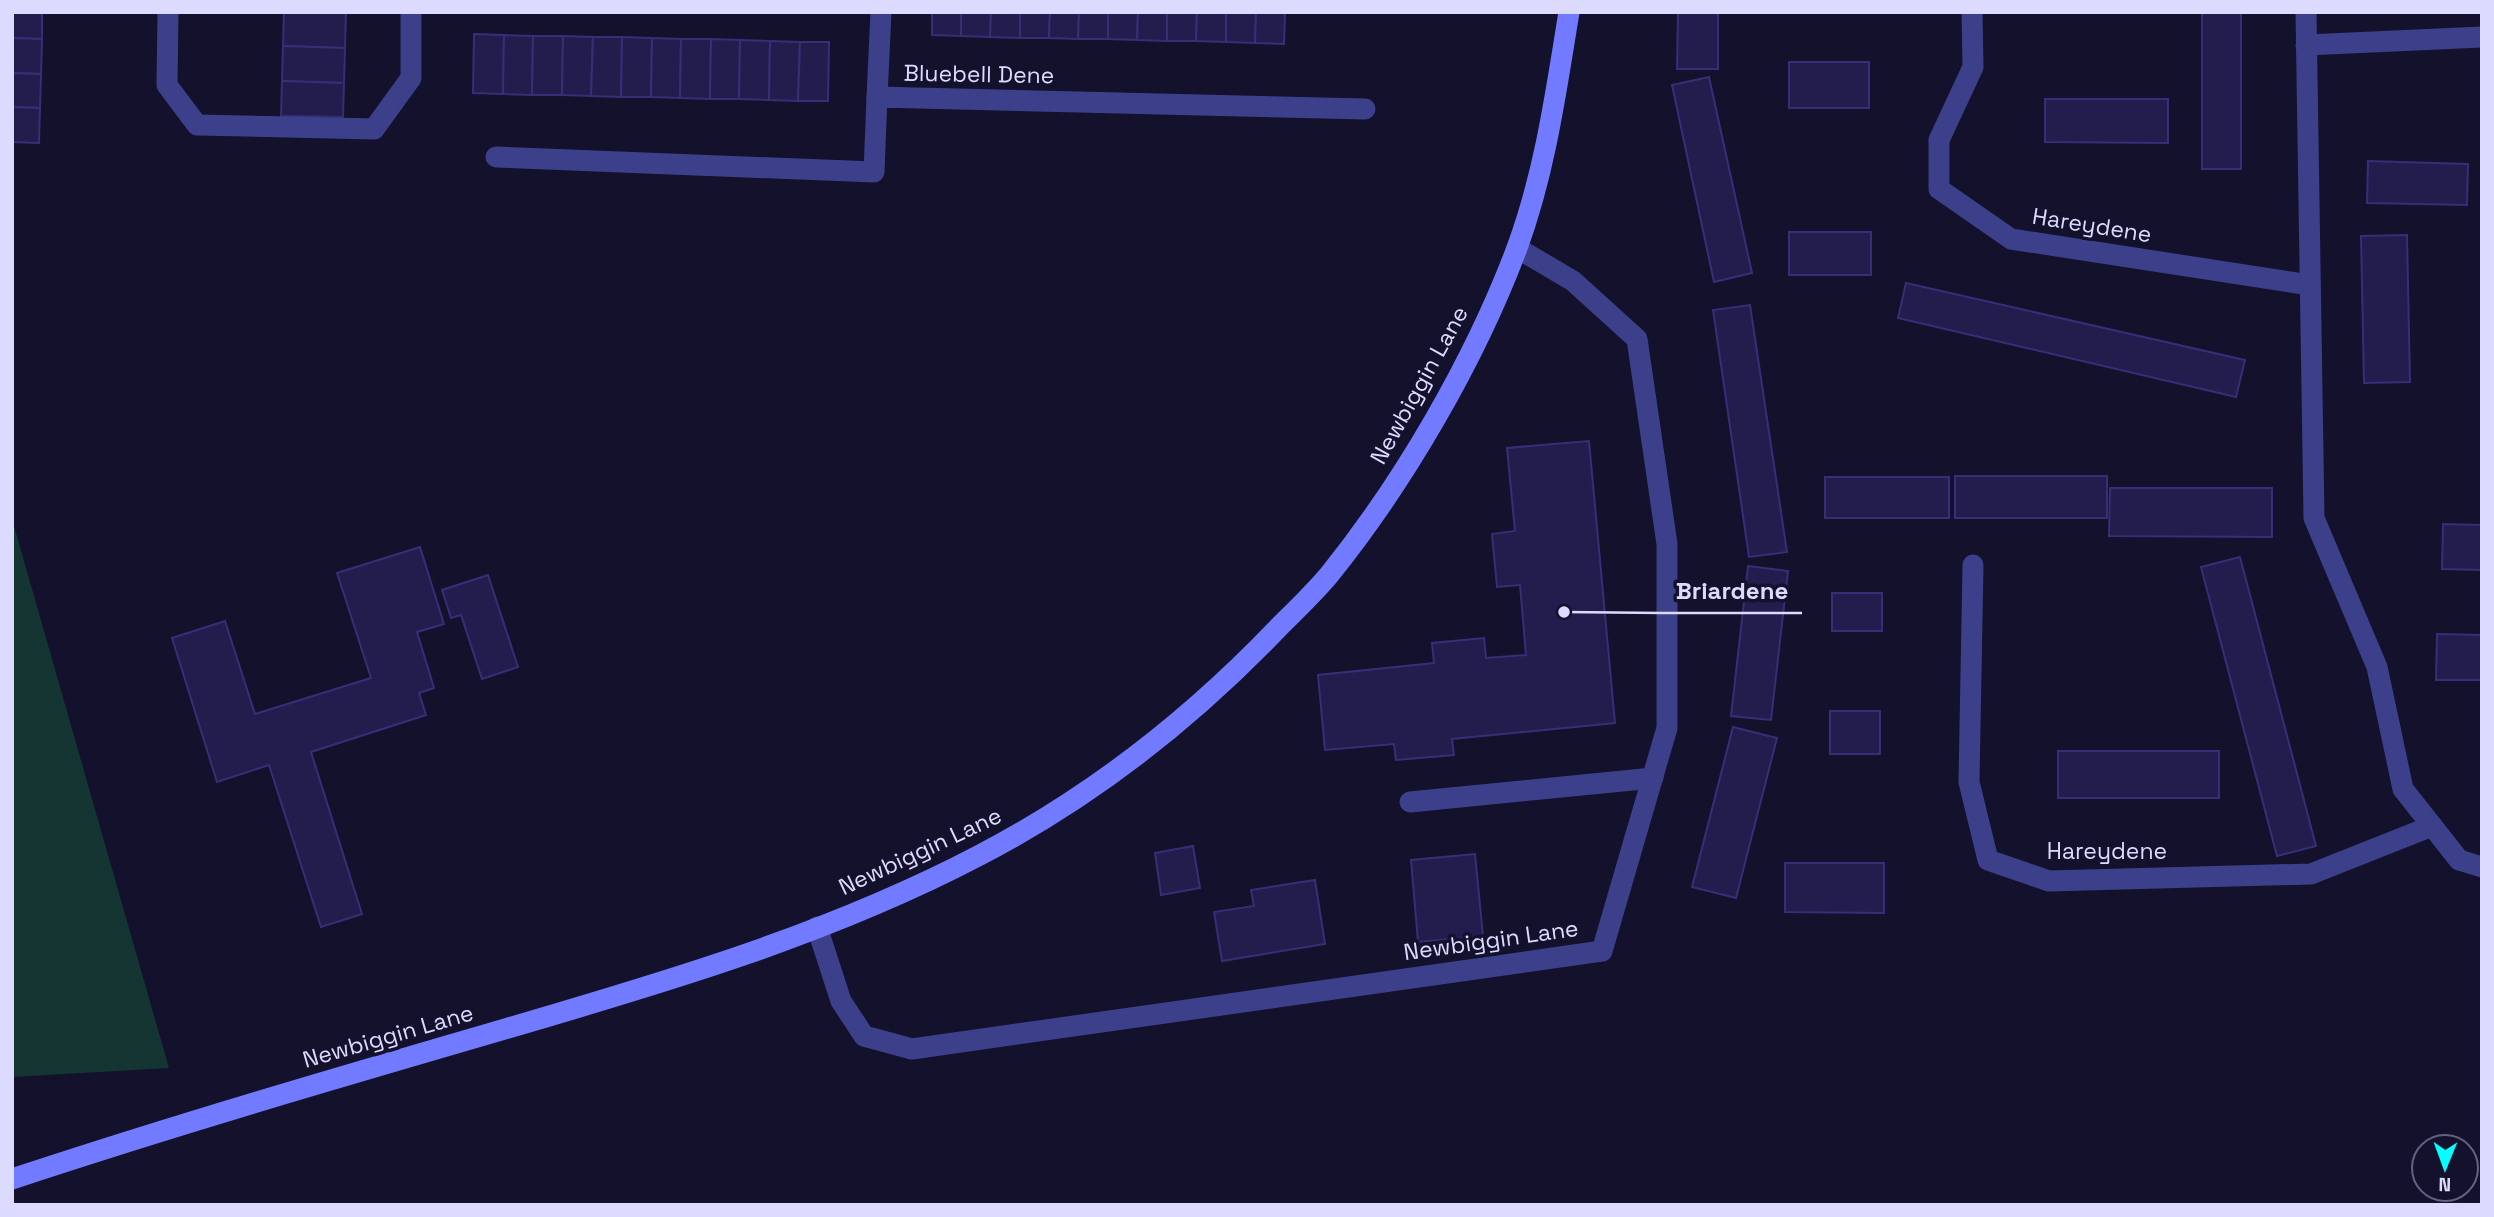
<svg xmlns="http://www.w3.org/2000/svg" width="2494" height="1217" font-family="'Space Grotesk',sans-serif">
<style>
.green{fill:#143531}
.building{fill:#221d4c;stroke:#362f78;stroke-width:2}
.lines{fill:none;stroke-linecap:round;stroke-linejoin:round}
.lane{stroke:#3c408a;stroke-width:21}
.street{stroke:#3c408a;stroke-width:21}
.secondary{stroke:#727bff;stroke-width:21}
.labels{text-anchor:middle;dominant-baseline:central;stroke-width:7;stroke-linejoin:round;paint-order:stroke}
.street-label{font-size:23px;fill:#dcdbff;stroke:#13112b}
.leader{fill:none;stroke:#dcdbff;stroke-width:2.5}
.callout-dot{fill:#dcdbff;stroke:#13112b;stroke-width:2.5}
.callout-label{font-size:24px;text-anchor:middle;font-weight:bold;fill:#dcdbff;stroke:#13112b;stroke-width:7;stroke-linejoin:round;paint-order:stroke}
</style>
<rect width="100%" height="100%" fill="#13112b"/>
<path class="green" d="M12,519l157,549 -157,9z"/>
<g class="building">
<path d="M12,12h30v27l-30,-1z"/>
<path d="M284,12l62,1 -1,35 -62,-2z"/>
<path d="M932,12h29v24l-29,-1z"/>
<path d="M961,12h30l-1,25 -29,-1z"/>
<path d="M991,12h29v26l-30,-1z"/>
<path d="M1020,12h30l-1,26h-29z"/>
<path d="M1050,12h29l-1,27 -29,-1z"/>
<path d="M1079,12h29v27h-30z"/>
<path d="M1108,12h30l-1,28 -29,-1z"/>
<path d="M1138,12h29v29l-30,-1z"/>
<path d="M1167,12h30l-1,29h-29z"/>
<path d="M1197,12h29v30l-30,-1z"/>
<path d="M1226,12h30l-1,31 -29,-1z"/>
<path d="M1256,12h29l-1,32 -29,-1z"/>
<path d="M1678,12h40v57h-41z"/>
<rect x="2202" y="12" width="39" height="157"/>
<path d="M474,34l30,1 -1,59 -30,-1z"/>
<path d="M504,35l29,1 -1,59 -29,-1z"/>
<path d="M533,36h30l-1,59h-30z"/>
<path d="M563,36l30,1 -2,59 -29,-1z"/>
<path d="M593,37h29l-1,60 -30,-1z"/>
<path d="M622,37l30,1 -1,59h-30z"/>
<path d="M12,38l30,1 -1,35 -29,-1z"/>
<path d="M652,38l29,1 -1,59 -29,-1z"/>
<path d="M681,39h30l-1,60 -30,-1z"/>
<path d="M711,39l29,1 -1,59h-29z"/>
<path d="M740,40l30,1 -1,59 -30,-1z"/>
<path d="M770,41l30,1 -2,59 -29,-1z"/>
<path d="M800,42h29l-1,59h-30z"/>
<path d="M283,46l62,2 -1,35 -62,-2z"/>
<rect x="1789" y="62" width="80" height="46"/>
<path d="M12,73l29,1 -1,34 -28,-1z"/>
<path d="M1709,77l43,196 -38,9 -42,-197z"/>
<path d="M282,81l62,2 -1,34 -62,-1z"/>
<path d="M2045,99h123v44l-123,-1z"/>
<path d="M12,107l28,1 -1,35 -27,-1z"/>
<path d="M2368,161l100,3 -1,41 -100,-2z"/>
<rect x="1789" y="232" width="82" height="43"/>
<path d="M2407,235l3,147 -46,1 -3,-147z"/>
<path d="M1906,283l339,77 -9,37 -338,-79z"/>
<path d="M1750,305l37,247 -38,5 -36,-247z"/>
<path d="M1589,441l26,282 -163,16 2,16 -58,5 -2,-16 -69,6 -7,-75 116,-12 -2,-20 52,-5 2,20 40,-3 -6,-70 -23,2 -5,-53 23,-3 -8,-83z"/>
<rect x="1955" y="476" width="152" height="42"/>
<rect x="1825" y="477" width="124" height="41"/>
<path d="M2110,488h162v49l-163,-1z"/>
<path d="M2443,524l39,1v45l-40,-1z"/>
<path d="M420,547l24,77 -27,8 17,56 -15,5 7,22 -115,37 51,162 -41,13 -52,-162 -52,17 -45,-144 53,-17 30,93 116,-36 -34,-105z"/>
<path d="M2240,557l76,289 -39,10 -76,-289z"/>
<path d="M1748,566l40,5 -17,149 -40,-4z"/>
<path d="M488,575l30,92 -36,12 -21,-64 -10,3 -9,-28z"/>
<rect x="1832" y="593" width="50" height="38"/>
<path d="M2437,634l45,1v45h-46z"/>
<rect x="1830" y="711" width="50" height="43"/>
<path d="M1733,727l44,11 -41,160 -44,-11z"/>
<rect x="2058" y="751" width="161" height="47"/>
<path d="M1193,846l7,42 -39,7 -6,-42z"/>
<path d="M1475,854l8,82 -65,6 -7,-82z"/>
<path d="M1785,863h99v50l-99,-1z"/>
<path d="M1315,880l10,64 -103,17 -8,-49 40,-6 -3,-16z"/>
</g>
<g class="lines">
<g class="lane">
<path d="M168,12l-1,73 30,40 177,4 37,-51v-66"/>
<path d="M1410,802l243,-24"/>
</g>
<g class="street">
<path d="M1972,12l1,55 -34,73v49l72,50 299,46"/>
<path d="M2306,12l8,506 63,149 26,122 56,71 23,7"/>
<path d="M2306,45l176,-8"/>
<path d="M877,97l4,-85"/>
<path d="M496,157l378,15 3,-75 488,12"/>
<path d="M1973,565l-4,217 19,78 61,21 262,-7 121,-48"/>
<path d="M817,927l24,74 23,35 48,13 690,-98 65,-223v-184l-30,-205 -64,-58 -56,-33"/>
</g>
<path class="secondary" d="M12,1179c163,-54 328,-102 493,-150 161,-47 324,-95 473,-173 114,-59 212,-136 300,-228 17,-17 35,-34 51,-53 75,-93 146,-215 188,-327 28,-76 39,-156 52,-236"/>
</g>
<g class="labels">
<g class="street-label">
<text transform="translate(979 74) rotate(1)">Bluebell Dene</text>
<text transform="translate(2092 225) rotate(9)">Hareydene</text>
<text transform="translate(1419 385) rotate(-61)">Newbiggin Lane</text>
<text transform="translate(920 851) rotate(-25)">Newbiggin Lane</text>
<text x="2107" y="851">Hareydene</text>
<text transform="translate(1491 940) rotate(-8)">Newbiggin Lane</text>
<text transform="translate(388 1036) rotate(-16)">Newbiggin Lane</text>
</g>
</g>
<path class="leader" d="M1564 612L1662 613H1802"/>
<circle class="callout-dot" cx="1564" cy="612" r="7"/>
<g class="callout-label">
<text x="1732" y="599">Briardene</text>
</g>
<rect width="2494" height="1217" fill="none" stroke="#dcdbff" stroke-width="28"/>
<g transform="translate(2445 1168) rotate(181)"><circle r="33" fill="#13112b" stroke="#636280" stroke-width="2"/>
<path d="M0-5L12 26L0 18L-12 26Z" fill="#07fdff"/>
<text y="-10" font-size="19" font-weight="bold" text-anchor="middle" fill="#dcdbff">N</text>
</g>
</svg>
